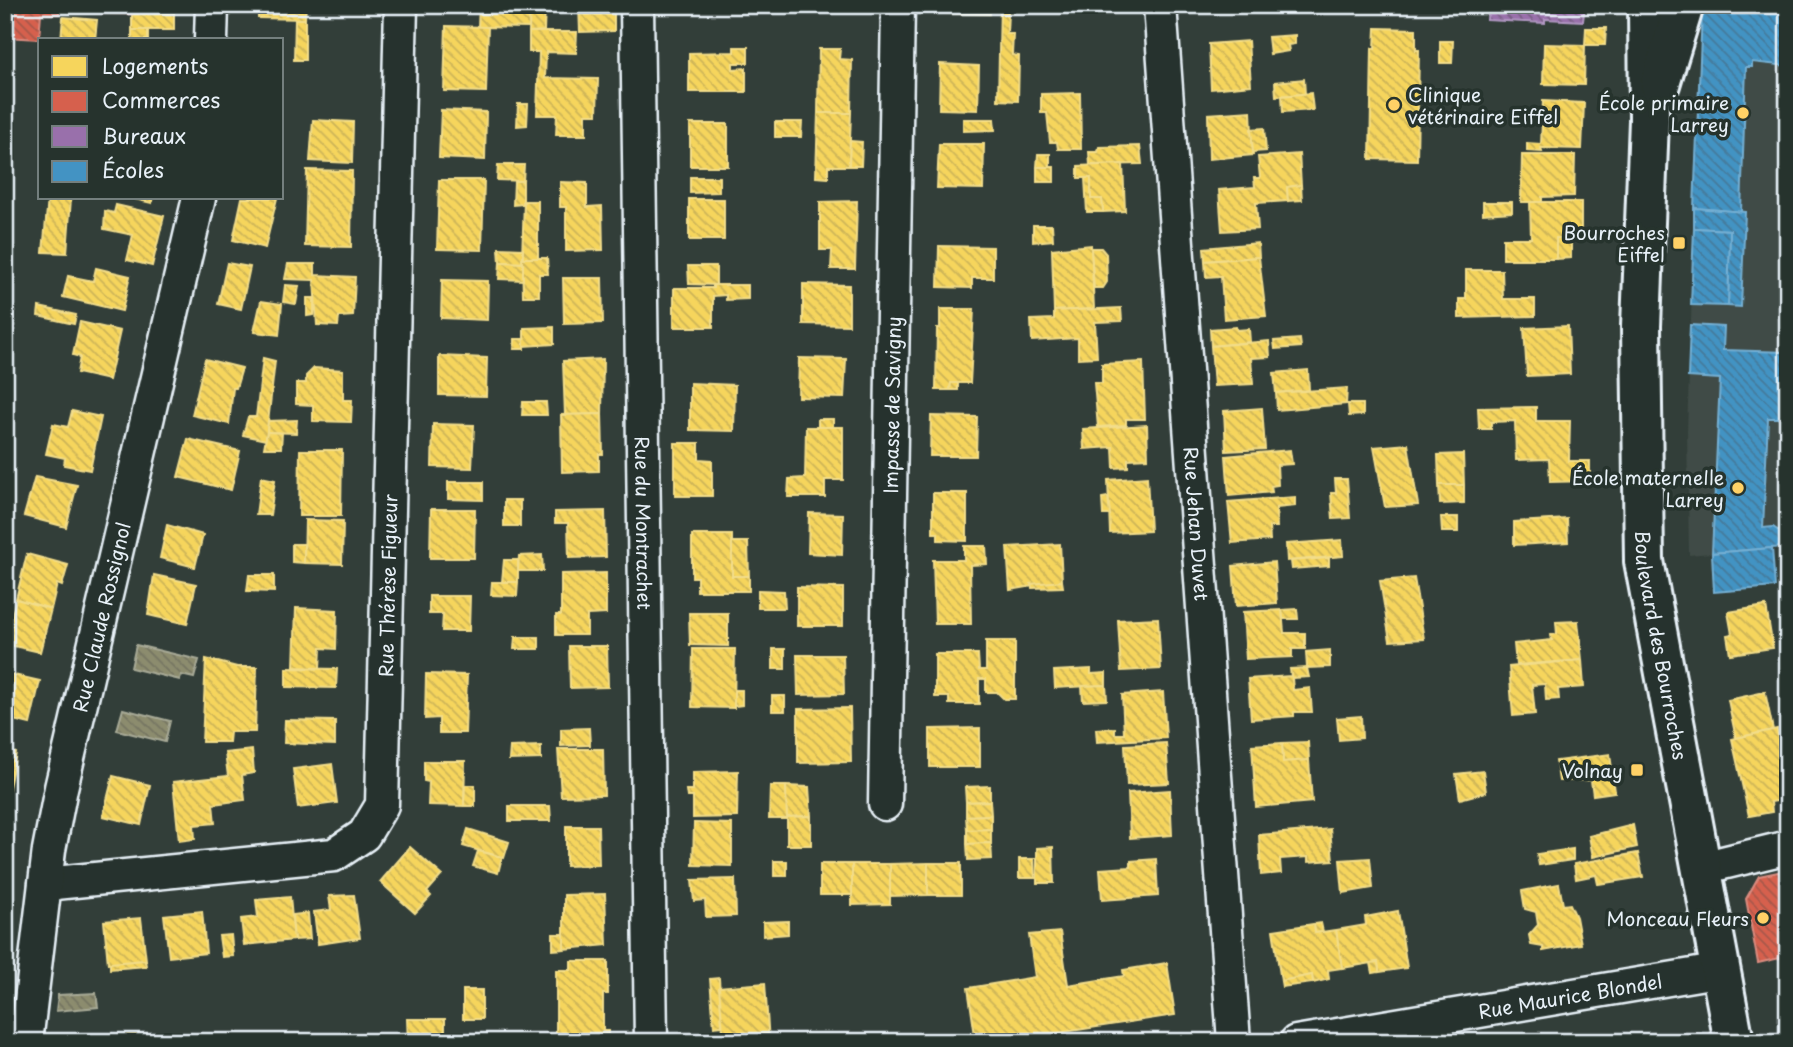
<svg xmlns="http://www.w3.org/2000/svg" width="1793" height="1047" font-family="'Playpen Sans',sans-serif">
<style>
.built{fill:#3f4b46}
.homes{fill:url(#homes-back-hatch);stroke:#f2dd8b;stroke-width:2}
.shops{fill:url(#shops-back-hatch);stroke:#db8c80;stroke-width:2}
.offices{fill:url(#offices-back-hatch);stroke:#b197c2;stroke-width:2}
.schools{fill:url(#schools-back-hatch);stroke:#74afd3;stroke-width:2}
.industry{fill:url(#industry-back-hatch);stroke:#a8aa97;stroke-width:2}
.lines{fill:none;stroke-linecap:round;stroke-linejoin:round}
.minor-casing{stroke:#e8f1f8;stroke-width:37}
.primary-casing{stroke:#e8f1f8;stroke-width:44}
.minor{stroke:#26332d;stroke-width:32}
.primary{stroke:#26332d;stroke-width:38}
.poi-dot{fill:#ffd166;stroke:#26332d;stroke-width:2.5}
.labels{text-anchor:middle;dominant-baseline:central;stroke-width:7;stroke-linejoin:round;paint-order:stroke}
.poi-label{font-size:19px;fill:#e8f1f8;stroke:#26332d;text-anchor:end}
.street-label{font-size:19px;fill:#e8f1f8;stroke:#26332d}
</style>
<defs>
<pattern id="homes-back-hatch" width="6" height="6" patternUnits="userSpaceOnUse" patternTransform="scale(1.75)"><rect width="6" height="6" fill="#f6d55c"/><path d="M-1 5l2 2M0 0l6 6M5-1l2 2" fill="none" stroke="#cab258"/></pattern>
<pattern id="shops-back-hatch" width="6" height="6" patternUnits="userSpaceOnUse" patternTransform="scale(1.75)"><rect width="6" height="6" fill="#d6604d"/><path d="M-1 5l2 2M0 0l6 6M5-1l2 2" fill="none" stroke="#a4584c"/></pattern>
<pattern id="offices-back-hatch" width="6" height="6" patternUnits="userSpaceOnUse" patternTransform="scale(1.75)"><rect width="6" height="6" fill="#9970ab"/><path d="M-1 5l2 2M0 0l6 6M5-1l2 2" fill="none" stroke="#786084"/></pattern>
<pattern id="schools-back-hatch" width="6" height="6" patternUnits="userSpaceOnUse" patternTransform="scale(1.75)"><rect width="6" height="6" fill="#4393c3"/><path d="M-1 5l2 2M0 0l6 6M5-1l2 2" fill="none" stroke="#447999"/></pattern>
<pattern id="industry-back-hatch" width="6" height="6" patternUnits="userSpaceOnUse" patternTransform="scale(1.75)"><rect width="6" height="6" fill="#8c8c6e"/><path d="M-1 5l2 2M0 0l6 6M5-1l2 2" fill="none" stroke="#747461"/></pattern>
</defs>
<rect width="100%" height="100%" fill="#323e39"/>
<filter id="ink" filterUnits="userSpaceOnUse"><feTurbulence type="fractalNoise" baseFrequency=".0143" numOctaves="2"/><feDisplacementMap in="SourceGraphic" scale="14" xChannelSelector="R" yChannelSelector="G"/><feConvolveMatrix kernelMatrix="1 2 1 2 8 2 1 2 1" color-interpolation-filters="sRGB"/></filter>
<g filter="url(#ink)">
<path class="built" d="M1741,5h44l-1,12h4v529l-99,9 -2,-124 15,-420 38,2z"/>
<g class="homes">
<rect x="132" y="5" width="42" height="25"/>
<path d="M258,5h48l-1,14 -47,-1z"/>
<path d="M479,5h51l-1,23 -51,-1z"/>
<path d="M530,5h15l-1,26 -15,1z"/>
<path d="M579,5h35v26l-34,1z"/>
<path d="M923,5h67v9l-46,-1v-6z"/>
<path d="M1000,5h21v6h-13l-1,23h6l-1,21 7,1 -1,45 -20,-1z"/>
<rect x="1201" y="5" width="138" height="3"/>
<path d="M63,17l34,3 -2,20h-34z"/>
<path d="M295,19h10v41h-11z"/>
<path d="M446,26l42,1 -2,65 -42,-1z"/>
<path d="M1376,28l40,1v21h3l-2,110 -47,-1 2,-111 3,1z"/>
<path d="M1586,28h20l-1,17h-20z"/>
<rect x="132" y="30" width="16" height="10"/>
<path d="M529,32h48l-1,21 -30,-1 -1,26 53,1 -1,35h-11v21h-30l1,-20h-20l2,-63h-10z"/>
<path d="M1295,35v9l-7,1 1,6 -19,3 -2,-17z"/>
<path d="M1248,41l3,44 -40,4 -2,-45z"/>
<path d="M1440,41h13l-1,22h-12z"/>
<path d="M1544,44l41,1 -1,40 -41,-1z"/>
<path d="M734,47h14v16h-15v6l13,-1v24h-57v-39l45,-1z"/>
<path d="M819,49h21l-1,10 13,1 -1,53h-33z"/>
<path d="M940,64l39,2 -1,44 -39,-1z"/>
<path d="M1304,79l1,15 -29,2 -1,-14z"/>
<path d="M1080,93l1,56h-23l-1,-7h-7l-3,-29h-6v-19z"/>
<path d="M1311,93l2,17 -30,2 -1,-16z"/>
<path d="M1543,101l41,2 -2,46 -41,-1 1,4 -15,-1v-8l14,1z"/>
<path d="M518,104h10l-1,21 -10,1z"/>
<path d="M441,110l45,2 -1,48 -46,-2z"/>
<path d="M1251,111l2,44 -44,4 -1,-45z"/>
<path d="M818,113h33l-2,53h-21v12l-12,-1z"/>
<path d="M963,119h31l1,11 -32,1z"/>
<path d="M313,120l40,2 -1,41 -42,-2z"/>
<path d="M775,122h27l-1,15h-26z"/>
<rect x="690" y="124" width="38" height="42"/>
<path d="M1264,128l2,23 -13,1 -2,-23z"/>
<path d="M850,141l12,1 -1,24h-12z"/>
<path d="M939,144h45l-1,45 -46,-1z"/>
<path d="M1140,146l2,18 -52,1 -1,-13h9l1,-5z"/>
<path d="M1038,154h12v13h-13z"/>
<path d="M1299,154l2,31 -14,2 1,14 -32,2 2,26 -36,2 -3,-41 36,-3 -1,-9h6l-2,-21z"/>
<path d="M1522,155h53l-1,41 -32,1v5h-21z"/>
<path d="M1123,164l2,47 -22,1 -1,-13h-11v-21h-13v-12z"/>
<path d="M498,165h26l-1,16 -26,-1z"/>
<rect x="1037" y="167" width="17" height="15"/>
<path d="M307,170l45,1 -1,76 -46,-1z"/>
<path d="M690,177h29v15l-29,1z"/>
<path d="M1085,178h6v21h11l1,13h-16z"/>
<path d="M439,180h45l-2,70 -45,-1z"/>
<path d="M514,181h9v23l-10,1z"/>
<path d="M560,182l27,1v24l15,-1 1,44 -37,1v-44h-6z"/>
<path d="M1301,185l1,15 -14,1 -1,-14z"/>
<path d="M48,198h23l-4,55 -24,-1z"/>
<path d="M130,198h23l-1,5z"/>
<path d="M242,198h35l-12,50 -32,-8z"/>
<rect x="689" y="199" width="35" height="41"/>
<path d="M524,201h14v57h-16z"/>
<path d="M857,201l-2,68h-24l1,-19h-12v-48z"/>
<path d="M1483,202h29v10l-29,2z"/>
<path d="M1530,202h51v36h-25v21h-53v-21h28z"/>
<path d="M116,205l48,11 -12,50 -25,-6 6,-25 -29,-6 1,-18 9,2z"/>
<path d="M1033,225h19l1,15 -20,2z"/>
<path d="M1556,238h15v20l-15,1z"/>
<path d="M1258,243l1,14 -54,4 -1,-13z"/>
<path d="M1091,245l3,64 -40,2 -2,-62z"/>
<path d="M939,246l54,1v31h-21v10l-34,-1z"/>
<path d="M499,248l24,1v14l-23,-1z"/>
<path d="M1091,248h10l5,6 1,28 -4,6h-9z"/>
<path d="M1259,257l7,59 -42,3 -3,-43 -15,1 -1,-16z"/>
<path d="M522,258h25l1,16h-9v22h-16z"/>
<path d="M500,262l23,1v17l-24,-1z"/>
<path d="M227,263l23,4 -9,42 -23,-5z"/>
<path d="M288,264h27v11l40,2 -2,39 -14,1 -1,9 -21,-1 -3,-45 -29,-1z"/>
<path d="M688,266h28v19l-27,-1z"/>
<path d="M96,268l34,8 -8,35 -59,-14 5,-21 25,5z"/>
<path d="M1466,270h36l1,29h32v17l-76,2v-19h7z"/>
<path d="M563,278h39l1,45 -39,1z"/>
<path d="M442,280l46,1 -1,39 -46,-2z"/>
<path d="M803,284l46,1v40l-46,-1z"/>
<path d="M285,285l14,1 -3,18 -13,-2z"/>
<path d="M713,285h35v14l-22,1v-5l-13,1v31h-39v-39h39z"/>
<path d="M307,298h7v17l-7,1z"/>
<path d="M261,301l21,3 -3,31 -25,-3z"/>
<path d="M39,307l37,8 -2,9 -36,-8z"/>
<path d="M1121,308l1,13 -27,1 2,35 -19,1v-20l-46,3 -1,-21 23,-1v-8z"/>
<path d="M940,309h34l-4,74h-19l-1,7h-14l1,-62h3z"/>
<path d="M80,322l40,9 -11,49 -32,-7 3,-16 -7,-2z"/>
<path d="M1568,326l2,48 -43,2 -3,-48z"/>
<path d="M554,327v17l-30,2v-18z"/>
<path d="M1236,327l1,3 12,-1 1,13 -39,4 -1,-17z"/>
<path d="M515,339h9v10h-10z"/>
<path d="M1300,339l1,8 -26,2 -1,-8z"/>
<path d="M1269,341l1,16 -19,1 2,26 -39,2 -3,-40z"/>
<path d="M439,356l48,2 -1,38 -47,-1z"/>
<path d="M263,358l12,3 -9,79 -23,-5 5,-18h8z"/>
<path d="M799,358l47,1 -2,39 -46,-1z"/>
<path d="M205,359l37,9 -6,20h-3l-4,36 -37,-9z"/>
<path d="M603,359l-1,55 -37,1 -2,-54z"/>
<path d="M1143,362l2,57h-19v6l-28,2 -4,-44h8v-19z"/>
<path d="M314,368l29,2v30h9l-1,22 -38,-1v-16l-17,-1v-21h10v-7z"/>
<path d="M1308,370l1,20 -33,3 -2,-20z"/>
<path d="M690,383l45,2 -1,46 -44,-1z"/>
<path d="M951,383h7v7h-8z"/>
<path d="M1347,388l-1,16 -69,6 -1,-17z"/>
<path d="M523,402h23l1,13h-25z"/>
<path d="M1348,404h15v11l-14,1z"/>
<path d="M1536,407v14h34l-1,40h21v20l-40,1 -1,-23 -33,1 -1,-39 -24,1v7h-12l-1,-21z"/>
<path d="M1262,408l3,41 -39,2 -2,-40z"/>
<path d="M72,411l29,6 -11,53 -26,-5 1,-7 -19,-4 7,-30 15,3z"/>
<path d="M602,414l1,40h-4v17l-37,1 -1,-57z"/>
<path d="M931,416l46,1 -1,39h-46z"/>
<rect x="818" y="419" width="15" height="8"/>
<path d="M297,420l-1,13 -29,-1 1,-11z"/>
<path d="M433,424l41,1 -2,43 -40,-1z"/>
<path d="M1147,425l1,33 -20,1v8l-14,1 -1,-21 -29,2 -1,-20z"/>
<path d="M806,427h37v53h-18v17h-37l1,-18 16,-1z"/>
<path d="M267,432l15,1 -1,15h-17z"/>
<path d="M188,439l52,12 -9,39 -53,-13z"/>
<path d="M675,443h24v16l13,1v36h-37z"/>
<path d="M1408,444l10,61 -33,2 -11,-60z"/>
<path d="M300,450h42l-1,66h-42z"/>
<path d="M1290,450l2,14 -15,1 1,20 -7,1 1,6 -43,4 -3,-40z"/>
<path d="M1463,454l1,31h-25l-1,-30z"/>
<path d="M35,477l42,8 -11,42 -42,-11z"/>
<path d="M261,477l14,3 -5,35h-14z"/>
<path d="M1147,477l3,54 -40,2 -2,-53z"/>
<path d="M1335,479h12l3,39 -17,1 -2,-26h5z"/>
<path d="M448,482h35v18l-35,-1z"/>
<path d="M1439,485h25v18l-24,1z"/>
<path d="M933,493h34v48l-29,-1v-7h-5z"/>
<path d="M1108,497l2,18h-7l-1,-17z"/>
<path d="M1295,497v9l-19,2 1,19h-8l1,13 -38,3 -4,-41z"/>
<rect x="504" y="500" width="16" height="26"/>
<path d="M431,509h44l-1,49h-44z"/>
<path d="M605,511l1,46 -37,1 -1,-35h-13v-11z"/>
<path d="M809,513l34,1 -1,41 -34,-2z"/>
<path d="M1441,517h17v15h-16z"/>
<path d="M1567,519l1,23 -54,3v-23z"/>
<path d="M305,520l38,1 -1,43 -38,-1z"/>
<path d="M167,525l36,10 -8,32 -35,-9z"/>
<path d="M692,535h40v41h17v15h-52v-14h-5z"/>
<path d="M1342,540l1,16 -56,5 -1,-17z"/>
<path d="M732,542h16l1,34h-17z"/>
<path d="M292,544h12v19l-12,-1z"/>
<path d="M1060,544l2,37 -52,9 -3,-43z"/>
<path d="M964,546h22l1,18 -17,1 1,59h-36l-2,-64h31z"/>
<path d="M27,554l41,11 -6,21 -5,-2 -6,25 -35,-10z"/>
<path d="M542,555l1,16h-25l1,-15z"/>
<path d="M1329,558v8l-37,3 -1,-8z"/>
<path d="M504,560h14v22h-16z"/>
<path d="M1274,562l3,41 -41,3 -3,-40z"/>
<path d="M606,573v41l-19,1v20h-31v-20h5v-41z"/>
<path d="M154,575l42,9 -9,40 -39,-9z"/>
<path d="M249,575h25v17l-27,-1z"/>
<path d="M1414,578l10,61 -34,2 -10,-60z"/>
<path d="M1062,581l1,6 -31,1 -1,-4z"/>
<path d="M492,582h26l-1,14 -26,-1z"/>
<path d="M797,587l46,1v38h-46z"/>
<path d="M758,590l26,1 1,17h-27z"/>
<path d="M429,596h41l-1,35h-27l1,-17h-14z"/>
<path d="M16,599l35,10 -11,43 -35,-8z"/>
<path d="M1766,606l7,42 -43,6 -3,-19 5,-1 -4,-22z"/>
<path d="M296,608l41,2 -1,39 -15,-1 -1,20 -26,-1z"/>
<path d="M1297,609l1,10h-15l-1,-9z"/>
<path d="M1282,610l2,23h21v16h-13v8l-46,2 -3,-47z"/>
<path d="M689,613h39v33l-38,-1z"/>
<path d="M1158,618l3,51 -40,2 -3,-51z"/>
<path d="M1578,621l4,39 -66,5 -2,-21 38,-4 -1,-5 6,-1 -1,-12z"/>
<path d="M515,637h24v12h-25z"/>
<path d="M986,641h29v58h-11l-7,-7h-11v-13h-7v25h-30v-7h-14v-43h43l1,16h7z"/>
<path d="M569,646h38l1,41 -38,1z"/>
<path d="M693,649h42l-1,59 -42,-1z"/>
<rect x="773" y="649" width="12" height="20"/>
<path d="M1330,650v17l-23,1 -1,-16z"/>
<path d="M797,655h46l1,39 -46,1z"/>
<path d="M206,659l31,8h20l-2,65h-25l-1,10h-27z"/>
<path d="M1582,660l2,27 -26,2 1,10 -13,1 -1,-16 -13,1 3,29 -22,2 -4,-49z"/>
<path d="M286,668l51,1 -1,19 -50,-1z"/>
<path d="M1307,668l2,9 -17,1 1,12 17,-2 2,24h-18v4l-43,3 -3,-40 43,-3 -1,-7z"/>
<path d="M1091,669v5l15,-1v12l-51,3 -1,-17z"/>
<path d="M5,673l35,8 -10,43 -25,-6z"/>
<path d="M426,674l41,1 -2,58h-26v-15l-14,1z"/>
<path d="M1106,685l1,15 -24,1 -1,-15z"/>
<path d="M734,690h8v15l-8,1z"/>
<path d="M1163,692l3,46 -69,4 -1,-13 19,-1v6h9l-2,-39z"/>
<path d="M1765,692l8,38 -37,8 -8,-38z"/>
<rect x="772" y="696" width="13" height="15"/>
<path d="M850,708l1,54 -53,1v-54z"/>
<path d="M1361,716l1,22 -23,2 -2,-22z"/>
<path d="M285,720l50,1v24l-51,-2z"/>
<path d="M589,728l1,17 -29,1v-17z"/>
<path d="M980,728v39h-50v-38z"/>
<path d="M1777,729l11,70 -17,3 1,10 -23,4 -17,-77z"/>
<path d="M1788,730v21h-2l-4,-20z"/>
<path d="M5,735l7,2 -3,15 -4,-1z"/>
<path d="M1308,742l1,18 -26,2 -1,-19z"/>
<path d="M1166,743l3,40 -42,2 -2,-40z"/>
<path d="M1282,743l1,19 26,-2 3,42 -56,5 -4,-62z"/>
<path d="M541,746v13l-32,1 1,-13z"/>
<path d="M558,749h45l1,46 -43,1z"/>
<path d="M252,750l2,23 -12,2 3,25 -32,4 2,19 -21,2 1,14 -16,2 -6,-59 55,-6 -3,-23z"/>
<path d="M5,751l11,2 -8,39 -3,-1z"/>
<path d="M1610,754l5,38 -22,3 -2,-15 -32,1 -3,-20z"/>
<path d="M424,761h41l-1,45 -36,-1 1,-23 -5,-1z"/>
<path d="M332,764l5,39 -39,5 -5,-39z"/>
<path d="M738,771l-1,46 -44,1v-21h-6l-1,-7h7v-18z"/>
<path d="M1483,771l3,21 -26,7 -4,-25z"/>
<path d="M113,776l37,9 -9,40 -38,-9z"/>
<path d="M465,785h10v21h-11z"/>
<path d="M770,786h16l1,33h-18z"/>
<path d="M786,786l23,1 2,29 -24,1z"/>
<path d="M990,786v15l-24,1 -1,-15z"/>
<path d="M1170,790l2,45 -42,3 -2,-45z"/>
<path d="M990,801l1,14 -25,1v-14z"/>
<path d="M509,806h41l1,15h-42z"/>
<path d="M991,815v14l-24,1 -1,-14z"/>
<path d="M811,816v29h-24v-28z"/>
<path d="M694,823l38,1v42l-39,-1z"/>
<path d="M1633,825l4,22 -44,10 -4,-21z"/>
<path d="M566,826h32l1,39 -33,1z"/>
<path d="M468,829l41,13 -5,16 -41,-12z"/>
<path d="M991,829v14l-24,1v-14z"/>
<path d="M1330,829l3,31 -25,2v-5l-28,2 1,14 -20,2 -2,-40z"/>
<path d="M991,843l1,16 -24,1 -1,-16z"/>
<path d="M410,847l32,28 -15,17 4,4 -16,17 -35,-31z"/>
<path d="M1053,847l1,36h-17v-35z"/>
<path d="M1573,849v11l-34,5 -2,-11z"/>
<path d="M478,851l24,6 -4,16 -25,-7z"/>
<path d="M1638,853l5,24 -45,7 -2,-9 -20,4 -2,-15z"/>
<path d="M1370,858l3,30 -30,5 -3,-33z"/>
<path d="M1019,859h15l1,19h-16z"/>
<path d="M1156,859l2,37 -56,4 -2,-31 31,-2v-6z"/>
<rect x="774" y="861" width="13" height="15"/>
<path d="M928,863v32l-38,1v-32z"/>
<rect x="928" y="863" width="33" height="32"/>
<rect x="820" y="864" width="32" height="31"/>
<path d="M852,864h38v40l-38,1z"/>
<path d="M735,879l1,37 -30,1 -1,-17 -11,1 -2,-21z"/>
<path d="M1559,884l4,21 7,-1 6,13 5,27 -38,7v-4l-12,-2 -2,-10 9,-10 -2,-13 -11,-3 -3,-18z"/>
<path d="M605,894l2,51 -43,4v-54z"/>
<path d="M354,895l6,43 -42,6 -4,-32 17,-2 -2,-14z"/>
<path d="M290,897l4,43 -50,5 -3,-26 17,-2 -2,-17z"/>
<path d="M202,911l4,42 -37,4 -5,-42z"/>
<path d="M1398,911l9,57 -28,4 -1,-10 -36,6 -6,-38 30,-5 -1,-8z"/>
<path d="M308,913l2,26 -16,1 -2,-25z"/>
<path d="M141,918l5,42 -38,4 -4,-43z"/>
<path d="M788,921v13l-25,2v-14z"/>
<path d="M1321,923l2,9 -8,1 -1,-9z"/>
<path d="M1314,924l1,9 21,-3 6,38 -14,2 1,9 -16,4 -1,-8 -31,6 -8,-51z"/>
<path d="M1060,932l8,53 56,-9 -1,-6 44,-7 8,52 -175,27h-24l-8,-54 67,-11 -6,-42z"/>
<path d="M553,934h11v15l-11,1z"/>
<path d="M231,935l2,21 -11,1 -3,-21z"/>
<path d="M145,960l1,6 -36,3v-6z"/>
<path d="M571,961h37v33h-5v37h5v11h-52v-72h15z"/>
<path d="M1378,962l1,10 -6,1 -2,-10z"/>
<path d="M1312,975l1,8 -31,4 -1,-6z"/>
<path d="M719,978l3,48 -8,1 -4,-48z"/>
<path d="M765,983l4,59h-45l-5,-55z"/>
<rect x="463" y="990" width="19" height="29"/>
<path d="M407,1019h38v23h-37z"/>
<path d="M187,1034v8h-113v-5z"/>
</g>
<g class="shops">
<path d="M16,5h44l-1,9 -18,-1 -2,26 -34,-2v-31z"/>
<path d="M101,5h31v9l-30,-1z"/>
<path d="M1788,870v102h-1l-3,-15 -26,6 -12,-64 13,-23z"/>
</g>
<path class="offices" d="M1488,5h97l-2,16 -38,-2v4l-58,-3z"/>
<g class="schools">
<path d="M1741,5h44l3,61 -36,-4v5h-6l-5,145 -47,-4 8,-197 39,2z"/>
<path d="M1694,208l51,4 -4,95 -13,-1 2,-76 -36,-2z"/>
<path d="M1694,228l36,2 -2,76 -37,-1z"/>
<path d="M1690,325l34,2 -1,23 65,2 -1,59 -7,7h-12l-5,110 10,-1 9,6 1,14 -71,6 8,-174 -32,-2z"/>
<path d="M1772,548l3,39 -61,5 -2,-39z"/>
</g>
<g class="industry">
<path d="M136,645l63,15 -5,18 -13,-3 -1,5 -49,-12z"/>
<path d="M123,709l47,12 -5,21 -48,-12z"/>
<path d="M96,993l2,14 -42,4 2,-16z"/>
</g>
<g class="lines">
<g class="minor-casing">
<g id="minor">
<path id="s1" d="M637,5l14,1037"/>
<path id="s2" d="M1160,5l74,1037"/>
<path d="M211,40l1,-35"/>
<path id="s3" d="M885,804l13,-799"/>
<path d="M1702,868l86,-21"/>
<path id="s4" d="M45,884l289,-29 30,-20 18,-30 19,-800"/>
<path id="s5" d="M26,1042l23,-192 12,-62 138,-590"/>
<path id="s6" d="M1296,1042l426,-72"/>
</g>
</g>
<g class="primary-casing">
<g id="primary">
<path id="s7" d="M1648,5l1,115 -8,206 3,235 90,481"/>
<path d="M1660,84l24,-79"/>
</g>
</g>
<use href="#minor" class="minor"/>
<use href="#primary" class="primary"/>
</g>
</g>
<g class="poi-dot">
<circle cx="1394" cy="105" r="7"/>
<circle cx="1743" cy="113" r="7"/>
<rect x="1672" y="236" width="14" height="14" rx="3.5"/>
<circle cx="1738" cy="488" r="7"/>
<rect x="1630" y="763" width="14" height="14" rx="3.5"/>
<circle cx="1763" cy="918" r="7"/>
</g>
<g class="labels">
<g class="poi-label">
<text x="1408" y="94" text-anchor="start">Clinique<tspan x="1408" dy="22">vétérinaire Eiffel</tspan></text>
<text x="1729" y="102">École primaire<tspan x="1729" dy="22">Larrey</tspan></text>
<text x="1665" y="232">Bourroches<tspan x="1665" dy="22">Eiffel</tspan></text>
<text x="1724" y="477">École maternelle<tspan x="1724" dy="22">Larrey</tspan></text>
<text x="1623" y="770">Volnay</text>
<text x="1749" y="918">Monceau Fleurs</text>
</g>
<g class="street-label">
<text stroke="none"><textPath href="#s3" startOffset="399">Impasse de Savigny</textPath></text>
<text stroke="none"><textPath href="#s1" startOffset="518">Rue du Montrachet</textPath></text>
<text stroke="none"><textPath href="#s2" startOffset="520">Rue Jehan Duvet</textPath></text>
<text stroke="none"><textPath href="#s4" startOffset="581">Rue Thérèse Figueur</textPath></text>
<text stroke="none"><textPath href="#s5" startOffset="432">Rue Claude Rossignol</textPath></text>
<text stroke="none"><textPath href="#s7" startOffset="642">Boulevard des Bourroches</textPath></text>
<text stroke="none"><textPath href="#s6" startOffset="278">Rue Maurice Blondel</textPath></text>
</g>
</g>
<rect width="1793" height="1047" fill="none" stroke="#26332d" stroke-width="28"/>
<rect x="14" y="14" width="1765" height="1019" fill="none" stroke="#e8f1f8" stroke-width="2.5" filter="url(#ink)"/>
<rect x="38" y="38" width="245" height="161" fill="#26332d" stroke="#747f7e" stroke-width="2"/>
<rect x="52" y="56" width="35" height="21" fill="#f6d55c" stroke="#747f7e" stroke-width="2"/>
<text x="102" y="74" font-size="21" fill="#e8f1f8">Logements</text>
<rect x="52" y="91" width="35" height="21" fill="#d6604d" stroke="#747f7e" stroke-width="2"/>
<text x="102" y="108" font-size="21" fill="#e8f1f8">Commerces</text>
<rect x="52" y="126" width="35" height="21" fill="#9970ab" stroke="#747f7e" stroke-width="2"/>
<text x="102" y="144" font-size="21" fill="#e8f1f8">Bureaux</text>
<rect x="52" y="161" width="35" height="21" fill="#4393c3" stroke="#747f7e" stroke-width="2"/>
<text x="102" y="178" font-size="21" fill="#e8f1f8">Écoles</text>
</svg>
